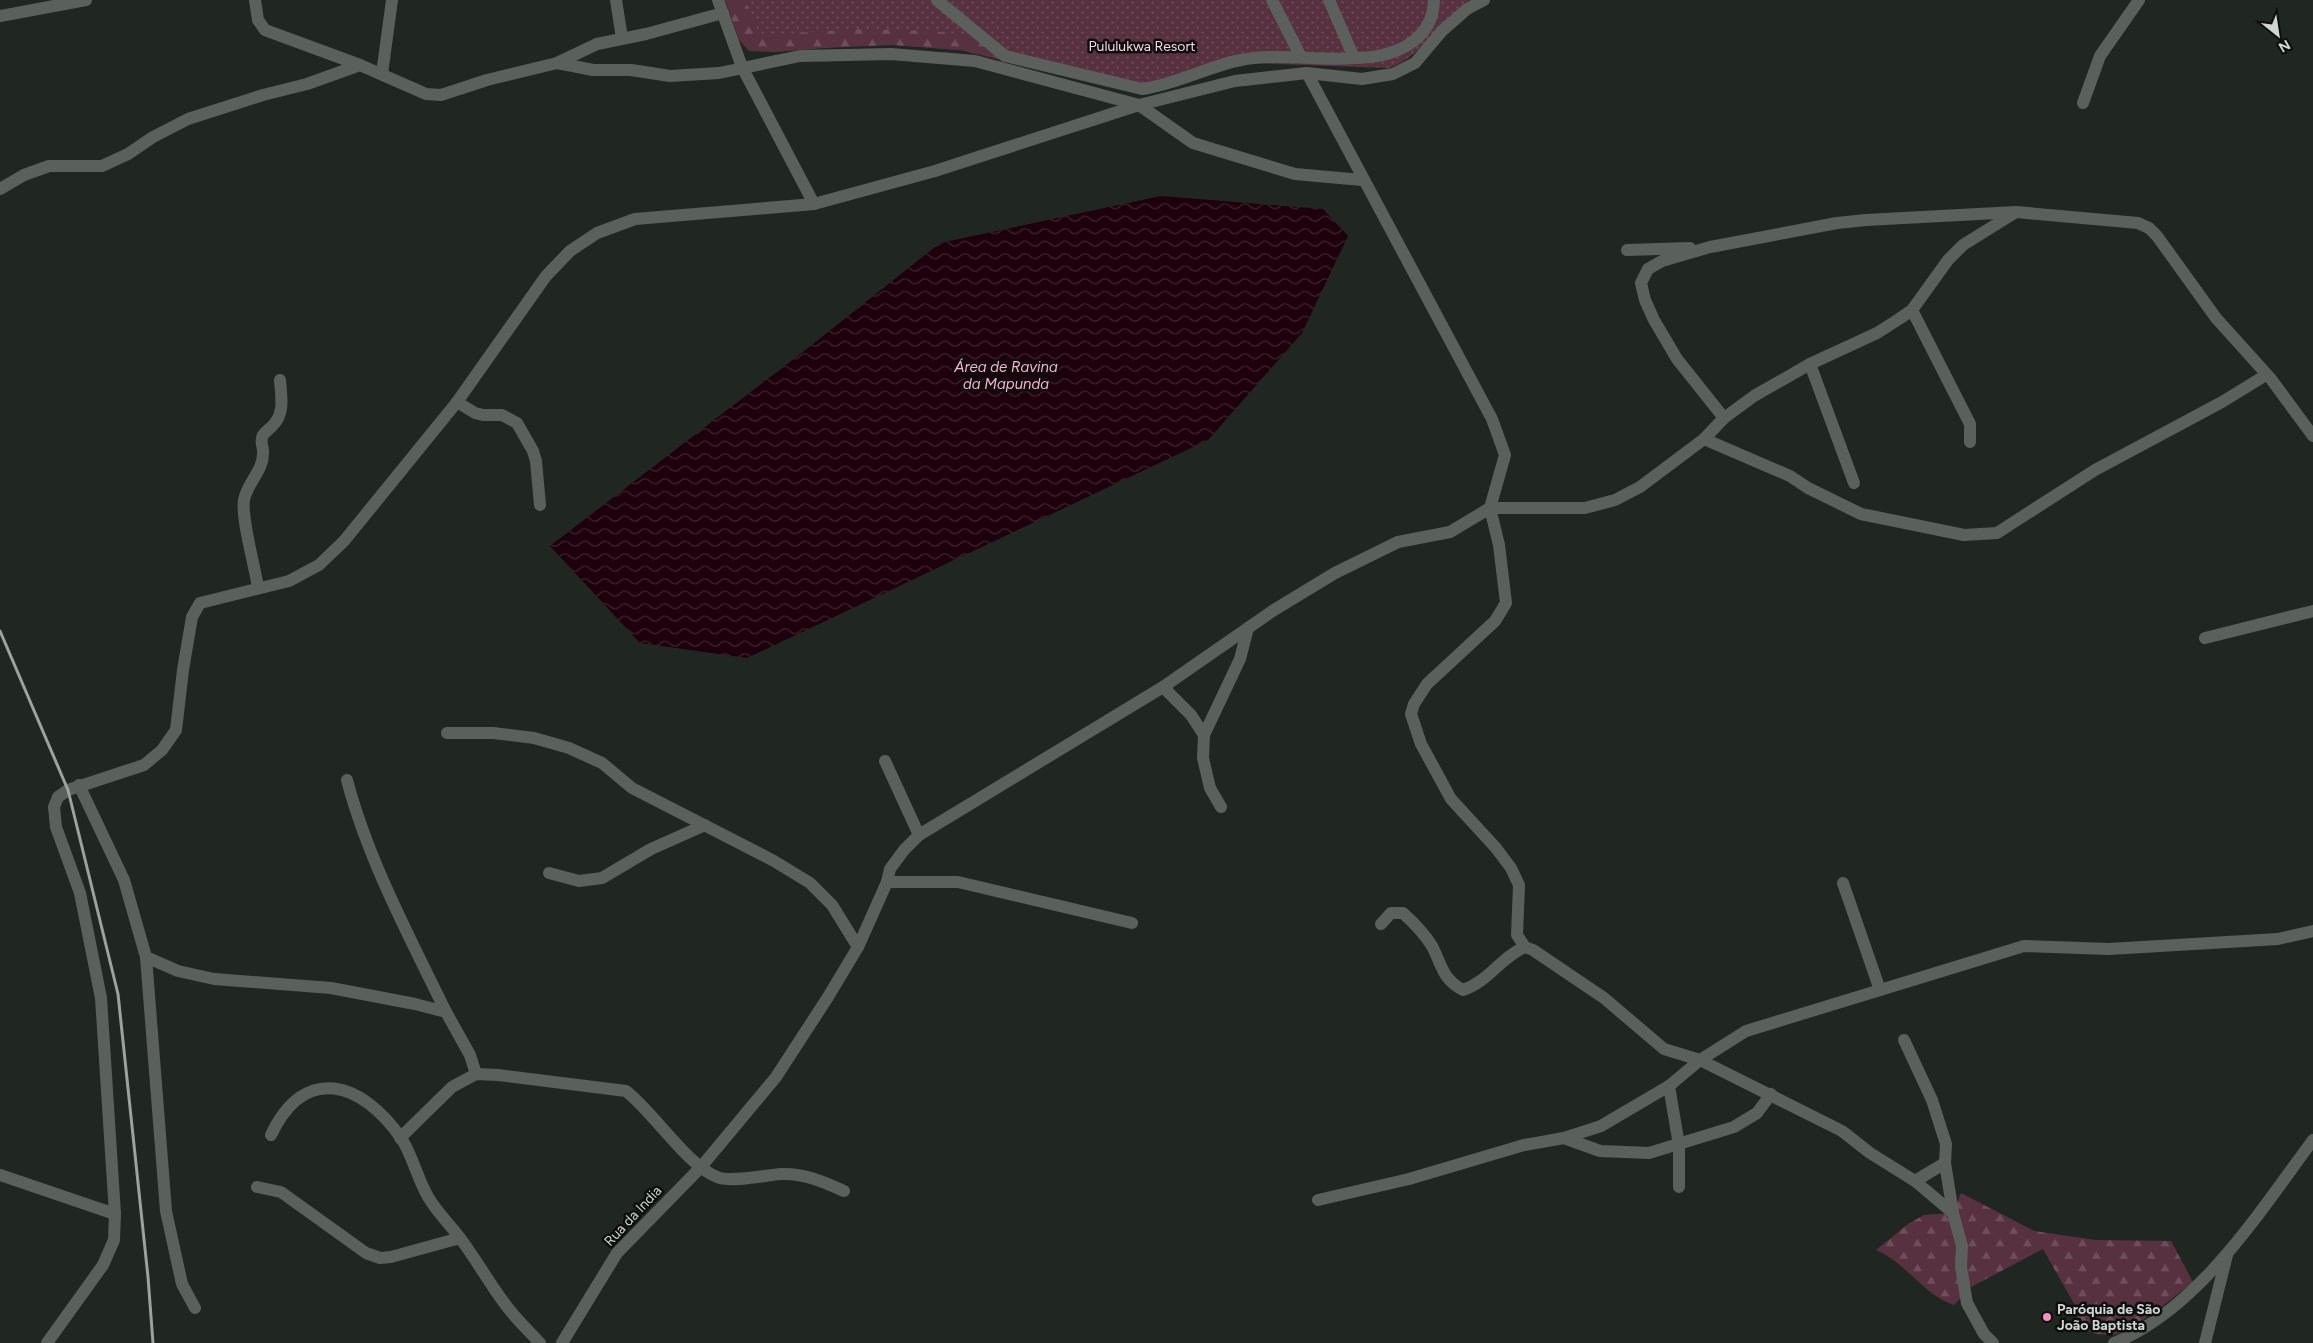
<svg xmlns="http://www.w3.org/2000/svg" width="2313" height="1343" font-family="Figtree,sans-serif">
<style>
.grass{fill:url(#grass-dots)}
.forest{fill:url(#forest-firs)}
.water{fill:url(#water-waves)}
.lines{fill:none;stroke-linecap:round;stroke-linejoin:round}
.minor{stroke:#5c605d;stroke-width:12}
.rail{stroke:#9ca29e;stroke-width:3}
.poi-dot{fill:#fd8ebe;stroke:#0c0f0d;stroke-width:2}
.labels{text-anchor:middle;dominant-baseline:central;stroke-width:5;stroke-linejoin:round;paint-order:stroke}
.park-label{font-size:14px;fill:#fdd4e3;stroke:#0c0f0d}
.street-label{font-size:14px;fill:#d0d5d2;stroke:#0c0f0d}
.poi-label{font-size:14px;font-weight:bold;fill:#d0d5d2;stroke:#0c0f0d;text-anchor:start}
.water-label{font-size:15px;font-style:italic;fill:#ffb0cf;stroke:#0c0f0d}
</style>
<defs>
<pattern id="grass-dots" width="8" height="8" patternUnits="userSpaceOnUse" patternTransform="scale(1.25)"><rect width="8" height="8" fill="#583141"/><path d="M2 2h.1M6 6h.1" fill="none" stroke="#6f4e5c" stroke-width="1.8" stroke-linecap="round"/></pattern>
<pattern id="forest-firs" width="22" height="20" patternUnits="userSpaceOnUse" patternTransform="scale(1.25)"><rect width="22" height="20" fill="#583141"/><path d="M5 1l3.5 6h-7zM16 11l3.5 6h-7z" fill="#6f4e5c"/></pattern>
<pattern id="water-waves" width="16" height="10" patternUnits="userSpaceOnUse" patternTransform="scale(1.25)"><rect width="16" height="10" fill="#1e000c"/><path d="M0 5q4-4 8 0t8 0" fill="none" stroke="#3e242e"/></pattern>
</defs>
<rect width="100%" height="100%" fill="#202723"/>
<path class="grass" d="M725,0h745c-31,19 -46,56 -81,68l-140,-5 -111,30 -178,-43 -67,-5h-33l-84,7 -27,-1z"/>
<g class="forest">
<path d="M725,0h20l13,31 7,4 97,-6 69,2 46,5 19,21 -36,-7 -67,-5 -144,6 -10,-11z"/>
<path d="M1961,1193l73,38 62,9 75,1 22,41c-17,13 -61,51 -81,53 -14,1 -29,-5 -42,-10l10,-11 -37,-65 -72,38 -17,18c-32,-11 -47,-42 -78,-55l32,-26 16,-9 29,-2z"/>
</g>
<path class="water" d="M1161,196l162,13 25,27 -46,97 -94,107 -461,218 -107,-15 -90,-97 258,-198 132,-105z"/>
<g class="lines">
<g class="minor">
<path d="M255,0l3,20 7,10 95,35 66,29 15,1 46,-15 70,-17 40,-19 49,-10 77,-21"/>
<path d="M616,0l6,38"/>
<path d="M718,0l24,67 72,137"/>
<path d="M937,0l68,56 137,33c38,-5 73,-27 112,-31 33,-4 67,3 100,0l-25,-58"/>
<path d="M1272,0l29,57"/>
<path d="M0,16l86,-16"/>
<path d="M1354,58c37,0 79,-15 80,-58"/>
<path d="M557,63l36,7h38l39,6 49,-3 81,-17 91,-2 84,7 164,44 54,38 102,31 67,6"/>
<path d="M1307,73l185,346 13,36 -15,53 9,37 7,58 -11,18 -68,63 -13,20 -3,10 10,30 30,55 45,49 15,20 8,17 -2,50 8,12"/>
<path d="M382,74l10,-74"/>
<path d="M2083,103l17,-47 39,-56"/>
<path d="M0,189l24,-14 25,-9h53l26,-12 25,-17 35,-18 75,-24 44,-11 53,-19"/>
<path d="M1627,250l63,-2"/>
<path d="M1912,310l58,114v18"/>
<path d="M1810,364l44,119"/>
<path d="M457,402l18,11 8,2h19l15,8 16,28 3,10 4,44"/>
<path d="M1724,418l-47,-59 -23,-39 -9,-20 -4,-17 7,-14 14,-8 48,-14 127,-24 29,-3 150,-8 122,11 11,5 8,8 59,82 55,61 42,57"/>
<path d="M1704,439l86,37 18,12 53,26 103,21 33,-2 98,-63 127,-68 44,-27"/>
<path d="M258,588c-3,-22 -17,-69 -14,-88 3,-17 19,-29 19,-46 1,-7 -4,-12 0,-19 3,-4 8,-7 11,-11 11,-12 7,-29 6,-44"/>
<path d="M2205,638l108,-27"/>
<path d="M1163,687l28,28 13,20"/>
<path d="M447,733h46l41,5 35,10 33,15 30,25 142,73 36,22 22,22 26,42"/>
<path d="M885,761l34,74"/>
<path d="M347,780c21,80 63,158 99,232"/>
<path d="M79,785l45,95 22,77 20,254 16,73 13,24"/>
<path d="M1221,807l-11,-19 -7,-30 1,-23 36,-76 8,-31"/>
<path d="M549,873l30,8 23,-3 49,-29 54,-24"/>
<path d="M887,882h71l174,41"/>
<path d="M1843,883l37,107"/>
<path d="M1381,924l10,-11h12c11,10 21,20 29,33 10,19 10,33 31,44 25,-8 38,-33 62,-43l8,3 71,48 60,51 36,11 142,71 28,22 45,28 38,32 9,33 -1,21 6,36 17,31 9,9"/>
<path d="M146,957l32,14 36,8 117,9 84,16 31,8 24,43 6,19"/>
<path d="M1904,1040l28,60 14,44 -1,19 8,50"/>
<path d="M1669,1086l10,59v42"/>
<path d="M271,1135c34,-72 91,-53 130,3 13,19 17,46 31,65 8,12 19,23 28,35 16,21 29,45 45,66 10,14 23,26 35,39"/>
<path d="M400,1138l52,-51 24,-13 22,1 128,16c29,23 60,73 91,86 14,6 49,-2 64,-3 23,-1 43,8 63,17"/>
<path d="M1564,1138l36,13 49,2 85,-26 23,-14 14,-19"/>
<path d="M0,1175l115,39"/>
<path d="M1915,1181l30,-18"/>
<path d="M257,1187l24,5 85,61 14,5 11,-1 69,-19"/>
<path d="M1318,1200l91,-21 115,-34 40,-7 37,-12 68,-40 31,-26 46,-29 278,-85 85,3 169,-10 35,-8"/>
<path d="M47,1343l56,-78 11,-25 1,-26 -14,-216 -21,-105 -24,-66 -2,-20 4,-10 10,-7 76,-25 18,-15 14,-20 7,-60 9,-53 8,-14 89,-22 30,-16 25,-24 113,-139 89,-126 24,-25 27,-18 38,-14 179,-15 121,-33 204,-66 96,-24 72,-8 55,6 31,-5 22,-11 27,-32 25,-22 17,-9"/>
<path d="M562,1343l55,-90 84,-86 75,-90 52,-80 30,-50 29,-65 3,-13 14,-19 15,-15 244,-148 111,-77 61,-37 63,-31 52,-10 40,-24h95l30,-8 25,-13 64,-48 20,-21 30,-22 56,-32 67,-31 22,-14 13,-9 36,-50 15,-15 53,-33"/>
<path d="M2114,1343c85,-34 146,-132 199,-203"/>
<path d="M2205,1343l22,-88"/>
</g>
<path class="rail" d="M0,631l68,159 50,204 30,283 5,66"/>
</g>
<circle class="poi-dot" cx="2047" cy="1317" r="5"/>
<g class="labels">
<g class="park-label">
<text x="1142" y="46">Pululukwa Resort</text>
</g>
<g class="street-label">
<text transform="translate(633 1216) rotate(-47)">Rua da India</text>
</g>
<g class="poi-label">
<text x="2057" y="1309">Paróquia de São<tspan x="2057" dy="16">João Baptista</tspan></text>
</g>
<g class="water-label">
<text x="1006" y="367">Área de Ravina<tspan x="1006" dy="17">da Mapunda</tspan></text>
</g>
</g>
<g transform="translate(2278 35) rotate(150)" stroke="#0c0f0d" stroke-width="4" paint-order="stroke">
<path d="M0-4L9 19L0 12L-9 19Z" fill="#d0d5d2"/>
<text y="-8" font-size="14" font-weight="bold" text-anchor="middle" fill="#d0d5d2">N</text>
</g>
</svg>
